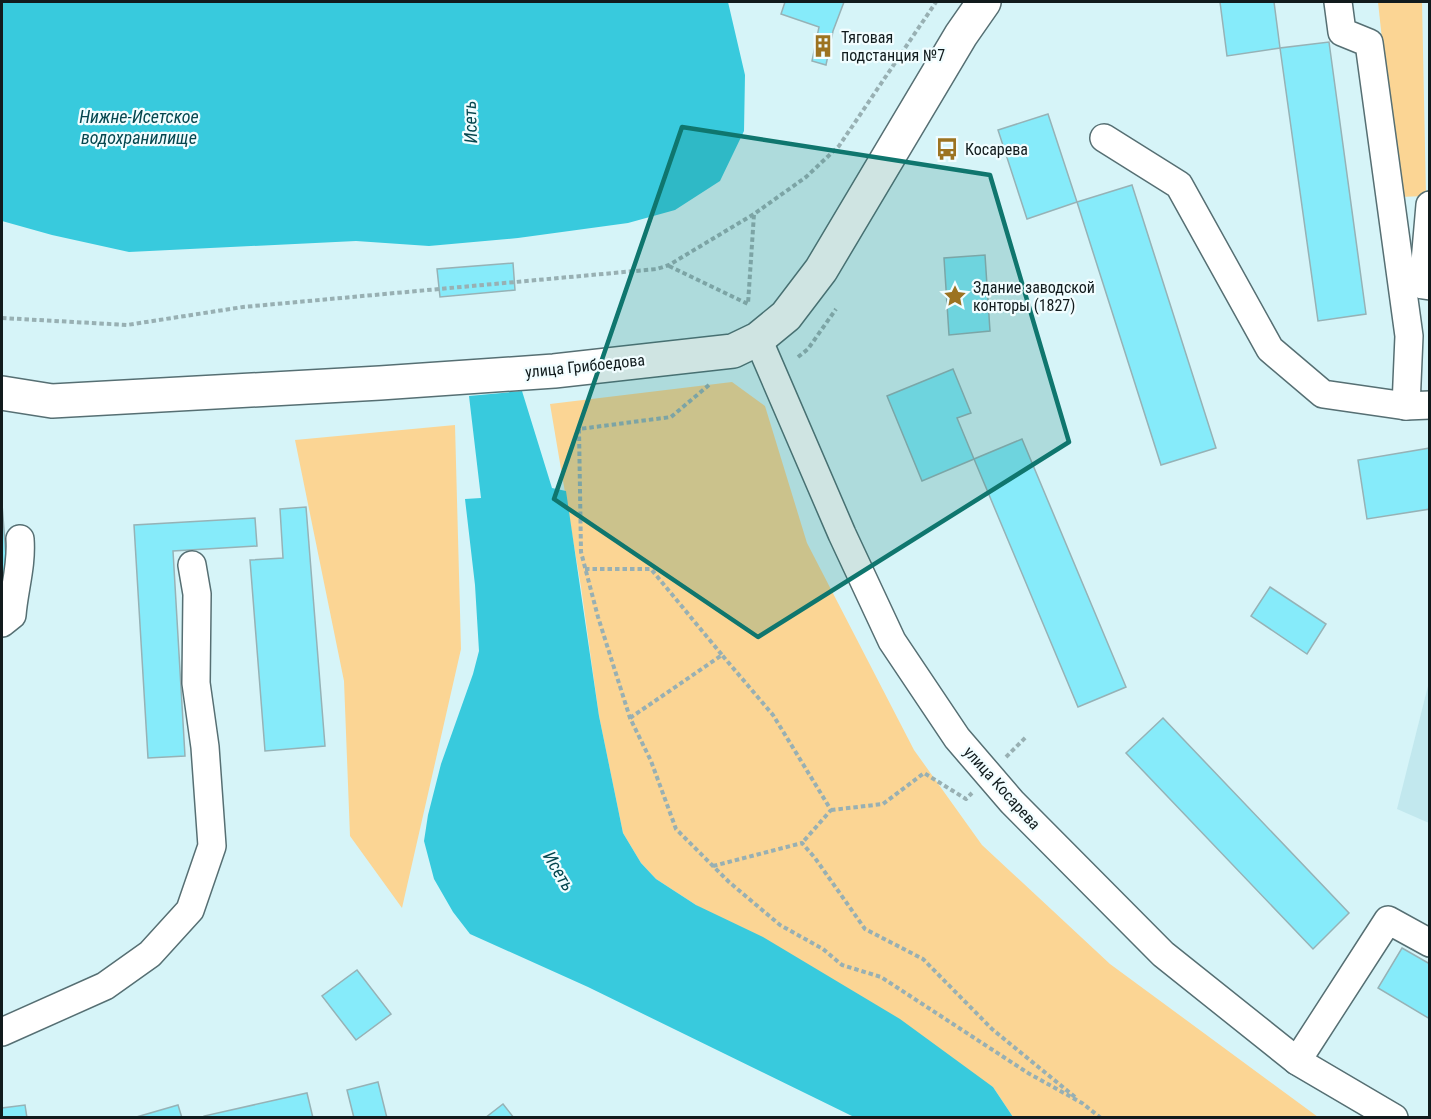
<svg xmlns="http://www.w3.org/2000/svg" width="1431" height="1119" font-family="'Roboto Condensed',sans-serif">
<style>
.built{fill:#c2e8ee}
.green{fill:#fbd594}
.water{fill:#38cadd}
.building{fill:#86ebfa;stroke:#96b2b6;stroke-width:1.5}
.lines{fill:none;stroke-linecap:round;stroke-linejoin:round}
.minor-casing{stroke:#566f73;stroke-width:30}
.major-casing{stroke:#566f73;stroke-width:36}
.path{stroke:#98b0b3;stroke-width:4;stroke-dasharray:4.5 3;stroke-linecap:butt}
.minor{stroke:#fff;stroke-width:27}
.major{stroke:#fff;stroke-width:33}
.marked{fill:#0f766e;fill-opacity:0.2;stroke:#0f766e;stroke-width:4.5;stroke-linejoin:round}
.labels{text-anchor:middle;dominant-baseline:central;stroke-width:4.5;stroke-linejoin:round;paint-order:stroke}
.poi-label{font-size:16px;fill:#111b1d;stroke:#f1fdff;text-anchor:start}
.street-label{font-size:16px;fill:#111b1d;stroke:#f1fdff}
.water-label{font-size:18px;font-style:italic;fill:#05474f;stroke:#f1fdff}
</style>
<rect width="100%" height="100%" fill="#d6f4f8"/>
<path class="built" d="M1429,682l1,141h-1l-32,-14z"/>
<g class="green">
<path d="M1378,2h44l4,194 -27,1z"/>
<path d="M732,382l33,24 42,137 107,207 68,95 128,119 208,153h-305l-20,-30 -297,-182 -40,-26 -15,-16 -18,-30 -24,-117 -18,-129 -31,-183z"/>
<path d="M455,425l6,224 -59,259 -52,-72 -6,-155 -49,-241z"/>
</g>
<g class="water">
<path d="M2,2h726l17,73 -1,56 -24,50 -45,29 -47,13 -110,15 -89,8 -73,-5 -227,11 -77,-17 -50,-14z"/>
<path d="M522,391l30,97 14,3 33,225 24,117 18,30 15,16 40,26 67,32 137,82 93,68 20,30h-159l-266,-130 -118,-53 -17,-22 -19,-33 -10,-38 4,-26 13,-51 32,-90 6,-23 -4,-66 -10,-86 16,-1 -12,-102z"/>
</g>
<g class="building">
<path d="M785,2h59l-11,29 -7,34 -14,-4 7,-34 -38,-13z"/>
<path d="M1220,2h54l6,46 -53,8z"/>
<path d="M1329,42l37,272 -48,7 -38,-273z"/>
<path d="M1048,114l29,88 -50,17 -29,-89z"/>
<path d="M1132,185l84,263 -55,17 -84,-263z"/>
<path d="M985,255l5,76 -41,4 -5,-77z"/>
<path d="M513,263l2,27 -75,7 -3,-28z"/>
<path d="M953,369l18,44 -14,5 17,41 -52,22 -35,-85z"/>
<path d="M1022,439l104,248 -48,20 -104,-248z"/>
<path d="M1430,448v61l-63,10 -9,-59z"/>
<path d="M2,504l6,78h-6z"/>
<path d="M306,507l19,239 -60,5 -15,-191 33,-2 -3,-49z"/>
<path d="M255,518l2,28 -84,5 12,205 -37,2 -14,-233z"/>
<path d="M1270,587l56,37 -19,30 -56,-38z"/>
<path d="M1163,718l186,195 -36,36 -187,-196z"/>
<path d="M1402,948l28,16v55l-52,-31z"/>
<path d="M357,970l34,44 -35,26 -34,-44z"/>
<path d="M378,1082l9,36h-33l-7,-28z"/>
<path d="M307,1093l6,25h-109v-2z"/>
<path d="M503,1104l11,14h-29z"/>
<path d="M25,1105l2,13h-25v-10z"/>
<path d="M178,1105l4,13h-49z"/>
</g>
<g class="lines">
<g class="minor-casing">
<g id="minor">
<path d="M1338,2l4,30 27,11 40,293 -3,70 24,-1"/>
<path d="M1104,138l75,47 91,164 53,45 83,12"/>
<path d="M1430,205l-7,80 7,1"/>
<path d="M758,339l84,195 50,107 65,97 55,64 151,152 134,107 97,57"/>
<path d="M2,623l10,-8c2,-26 10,-49 8,-76"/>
<path d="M2,1032l103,-46 45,-32 40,-44 22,-64 -7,-99 -9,-64 1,-89 -5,-29"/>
<path d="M1297,1061l91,-141 42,23"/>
</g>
</g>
<g class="major-casing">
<path id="major" d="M2,393l50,8 328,-18 174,-12 179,-20 25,-12 28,-23 35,-46 140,-235 23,-33"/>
</g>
<g class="path">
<path d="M669,266l79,38 6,-90"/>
<path d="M2,318l125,7 116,-18 414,-38 12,-4 85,-51 52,-37 33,-31 97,-144"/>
<path d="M798,357l10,-8 28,-40"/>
<path d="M709,385l-38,32 -92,12 2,123 17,65 32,101 21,43 25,68 53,53 51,43 43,24 19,16 39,12 147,96 54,30 19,15"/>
<path d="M585,569h66l71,86"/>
<path d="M630,718l92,-63 51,60 58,95 -29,33"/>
<path d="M1006,757l20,-20"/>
<path d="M831,810l52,-6 41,-31 42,26 6,-6"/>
<path d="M713,866l89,-23 13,15 50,71 58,30 69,70 83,68"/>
</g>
<use href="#minor" class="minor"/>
<use href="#major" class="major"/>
</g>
<path class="marked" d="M682,127l308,48 79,267 -311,195 -204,-138z"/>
<defs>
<g id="building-bare" transform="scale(1.8)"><path d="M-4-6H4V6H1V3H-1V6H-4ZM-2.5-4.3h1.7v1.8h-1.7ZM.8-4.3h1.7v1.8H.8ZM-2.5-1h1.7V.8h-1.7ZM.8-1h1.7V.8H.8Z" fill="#9c7321" stroke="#f1fdff" stroke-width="2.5" paint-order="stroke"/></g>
<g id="bus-bare" transform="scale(1.8)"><path d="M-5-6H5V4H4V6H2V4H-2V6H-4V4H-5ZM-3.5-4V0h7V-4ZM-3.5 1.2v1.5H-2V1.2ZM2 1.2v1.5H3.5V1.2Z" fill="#9c7321" stroke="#f1fdff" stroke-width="2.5" paint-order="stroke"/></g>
<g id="sight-bare" transform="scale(1.8)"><path d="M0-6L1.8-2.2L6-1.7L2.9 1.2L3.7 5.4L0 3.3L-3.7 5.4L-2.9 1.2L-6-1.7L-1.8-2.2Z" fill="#9c7321" stroke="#f1fdff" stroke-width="2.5" paint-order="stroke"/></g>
</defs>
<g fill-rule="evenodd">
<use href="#building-bare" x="823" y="46"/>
<use href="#bus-bare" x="947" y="149"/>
<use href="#sight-bare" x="955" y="296"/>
</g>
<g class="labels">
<g class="poi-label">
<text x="841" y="37">Тяговая<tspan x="841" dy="18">подстанция №7</tspan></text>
<text x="965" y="149">Косарева</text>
<text x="973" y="287">Здание заводской<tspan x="973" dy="18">конторы (1827)</tspan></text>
</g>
<g class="street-label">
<text transform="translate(585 366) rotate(-6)">улица Грибоедова</text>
<text transform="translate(1002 788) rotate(48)">улица Косарева</text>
</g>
<g class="water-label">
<text x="139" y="116">Нижне-Исетское<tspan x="139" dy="21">водохранилище</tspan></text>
<text transform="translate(470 122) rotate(-92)">Исеть</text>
<text transform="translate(559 871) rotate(59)">Исеть</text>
</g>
</g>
<rect width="1431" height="1119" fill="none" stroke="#111b1d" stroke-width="6"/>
</svg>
